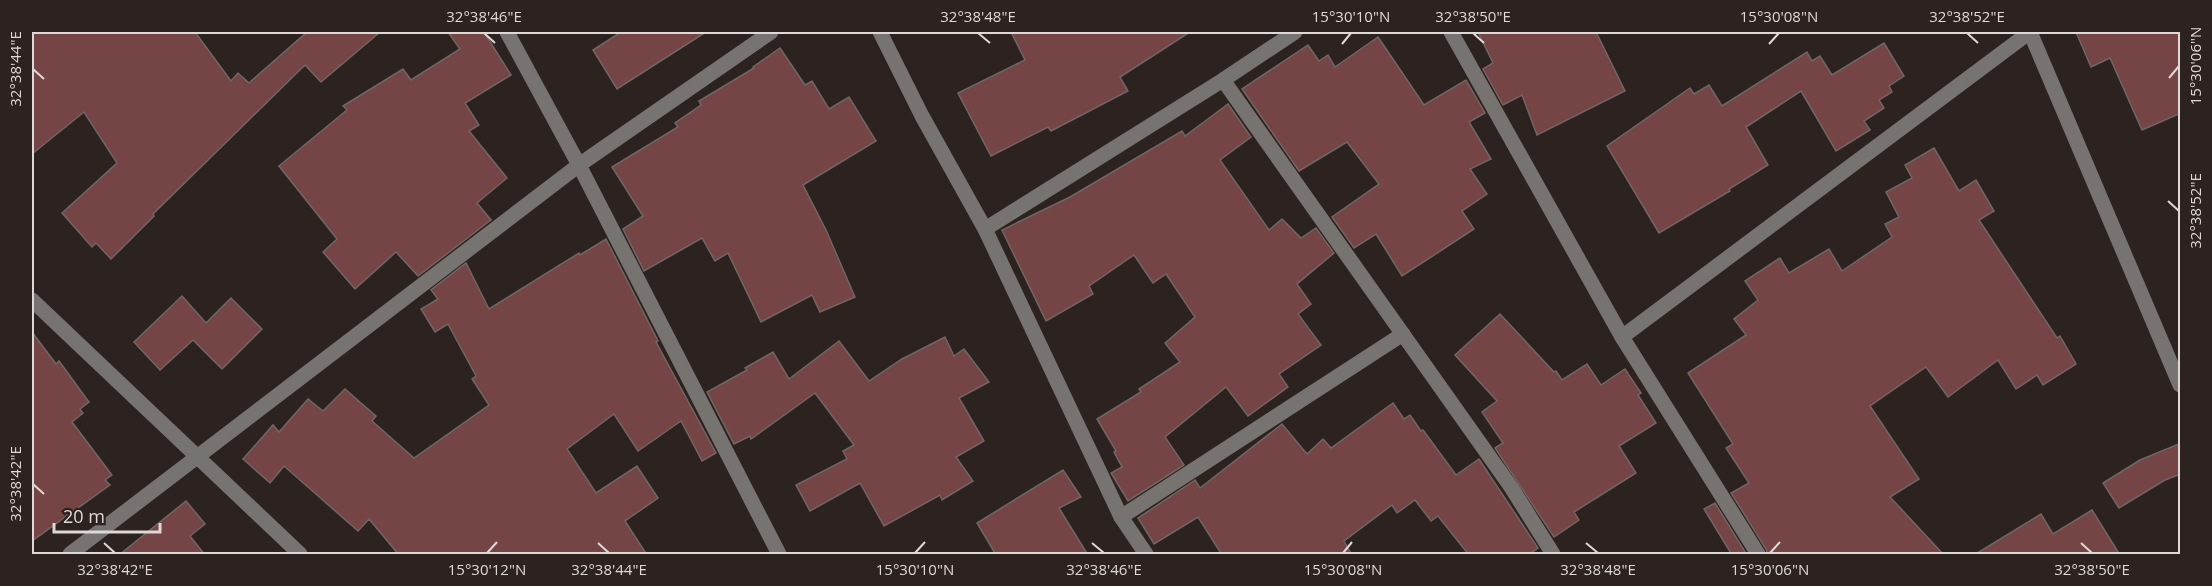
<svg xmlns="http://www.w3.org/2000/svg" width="2212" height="586" font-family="'Open Sans',sans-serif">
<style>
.building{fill:#754545;stroke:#716565;stroke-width:1.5}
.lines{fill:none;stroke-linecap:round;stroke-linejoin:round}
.minor{stroke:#777370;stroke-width:15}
.ticks{fill:none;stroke:#ded8d6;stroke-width:2}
.neatline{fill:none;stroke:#ded8d6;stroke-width:2}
.ticks-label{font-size:15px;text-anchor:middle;fill:#ded8d6}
</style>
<rect width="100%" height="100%" fill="#2c2320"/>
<g class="building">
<path d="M32,32h163l36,49 7,-8 11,10 58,-51h73l-59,50 -16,-17 -152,149 1,2 -43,43 -15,-16 -4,4 -30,-34 55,-50 -33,-51 -52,42z"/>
<path d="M448,32h36l27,43 -46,28 14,22 -10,6 38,47 -30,25 14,17 -73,56 -22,-24 -41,37 -32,-37 14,-13 -58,-73 68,-56 -4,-4 60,-37 8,11 49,-31z"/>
<path d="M621,32h85l-89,57 -24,-39z"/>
<path d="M1011,32h179l-70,45 8,14 -77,40 -3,-4 -57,29 -33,-63 67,-33z"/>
<path d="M1478,32h118l29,59 -88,44 -15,-40 -19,10 -20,-36 10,-6z"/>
<path d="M2076,32h105v81l-39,17 -32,-72 -19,9z"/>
<path d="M1378,37l46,68 42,-25 19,33 -16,9 22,37 -21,10 17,25 -25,17 12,18 -72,47 -26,-42 -22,14 -22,-31 47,-33 -32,-42 -48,29 -57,-82 66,-44 11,16 9,-6 7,12z"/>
<path d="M1884,43l20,33 -15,10 3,6 -13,8 5,8 -20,13 6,9 -34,21 -35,-60 -55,36 22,38 -39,24 1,2 -71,42 -52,-87 83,-58 4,6 15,-9 13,21 85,-54 5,9 8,-5 12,19z"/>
<path d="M780,48l25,37 7,-4 17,28 20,-12 27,44 -73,44 23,45 29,67 -35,15 -8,-17 -51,27 -33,-69 -13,8 -13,-23 -58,33 -21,-42 20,-13 -31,-49 66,-40 -3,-4 26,-18 -2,-4 55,-33 -1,-1z"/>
<path d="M1228,104l23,33 -31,23 49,70 13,-11 19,19 15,-10 18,25 -37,31 14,20 -13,10 23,31 -42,29 9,13 -40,29 -22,-29 -61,50 19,28 -56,36 -17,-28 11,-6 -8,-15 2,-1 -19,-32 44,-27 -2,-3 41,-27 -15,-19 30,-26 -29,-43 -13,9 -19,-28 -45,31 4,8 -47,27 -44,-91 68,-33 112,-66 3,5z"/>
<path d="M1934,148l25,43 17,-11 18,31 -15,9 78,118 3,-2 16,28 -33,21 -6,-10 -21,14 -18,-29 -50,37 -22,-30 -56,39 49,73 -29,18 54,58h-176l-2,-6 -35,-56 18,-10 -23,-35 7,-4 -45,-71 58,-38 -12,-16 24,-19 -13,-19 35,-23 9,15 40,-24 13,22 50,-34 -7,-13 14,-7 -13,-25 26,-14 -7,-13z"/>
<path d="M606,239l52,102 -2,1 60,111 -14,8 -21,-40 -43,30 -24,-37 -47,35 29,44 41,-27 21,32 -33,23 22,34h-248l-30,-36 -11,12 -74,-65 -14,17 -27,-24 30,-34 6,7 29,-33 15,12 22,-22 31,27 -4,5 42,37 75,-53 -17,-26 4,-3 -28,-52 -13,8 -14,-23 17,-10 -7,-9 35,-27 23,46 90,-56 1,2z"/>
<path d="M182,296l24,27 25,-25 31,31 -40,40 -29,-29 -33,30 -26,-28z"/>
<path d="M1500,314l54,58 2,-1 6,9 25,-16 14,21 24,-16 16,24 -3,2 18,28 -37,23 17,27 -62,39 5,8 -25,17 -59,-89 8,-5 -21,-31 15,-11 -42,-46z"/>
<path d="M32,332l24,32 3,-3 30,41 -9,7 3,4 -11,9 40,53 -7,5 5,5 -78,56z"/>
<path d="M945,337l9,19 10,-7 25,33 -30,16 25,43 -28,16 17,24 -31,19 -2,-5 -56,31 -24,-43 -50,28 -14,-26 51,-26 -4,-8 11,-6 -39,-52 -64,46 -1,-3 -16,8 -27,-52 40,-22 -2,-2 28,-16 16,27 50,-38 30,40 33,-22z"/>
<path d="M1393,403l11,16 6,-4 11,16 2,-1 33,45 23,-16 59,89 -10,7h-59l-31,-39 -7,5 -16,-21 -18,13 -5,-8 -48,36 8,14h-130l-24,-38 -44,27 -16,-26 57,-38 5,8 82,-64 25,30 16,-15 8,9z"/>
<path d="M2181,443v31l-16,6 -46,28 -16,-25 37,-23z"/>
<path d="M1063,470l18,27 -22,11 29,47h-92l-19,-32z"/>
<path d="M186,501l19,23 -15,12 15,19h-86z"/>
<path d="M1715,503l32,52h-15l-28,-46z"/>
<path d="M2092,510l28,45h-146l67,-41 12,20z"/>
</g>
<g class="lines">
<g class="minor">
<path d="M507,32l72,133 200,389"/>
<path d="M880,32l42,84 63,113 136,288 25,37"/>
<path d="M1451,32l171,305 136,217"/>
<path d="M2030,32l150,353"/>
<path d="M1223,80l288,407 42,67"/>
<path d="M985,229l238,-149 72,-48"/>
<path d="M32,300l268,254"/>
<path d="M1622,337l408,-305"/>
<path d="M1121,517l282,-183"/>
<path d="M70,554l509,-389 192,-133"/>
</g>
</g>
<path class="ticks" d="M484,33l11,10M978,33l12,10M1473,33l11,10M1967,33l11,10M1342,44l9,-11M1769,44l10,-11M33,69l11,10M2169,78l10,-12M2168,201l11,10M33,484l11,10M104,543l11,10M598,543l11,10M1092,543l12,10M1586,543l12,10M2081,543l11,10M487,553l10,-11M915,553l10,-11M1343,553l9,-11M1770,553l10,-11"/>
<rect width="2212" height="586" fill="none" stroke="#2c2320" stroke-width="66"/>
<path d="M54 523v9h106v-9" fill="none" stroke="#ded8d6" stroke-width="3"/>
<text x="63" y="523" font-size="18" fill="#ded8d6" stroke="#2c2320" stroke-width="4.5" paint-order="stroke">20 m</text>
<rect x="33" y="33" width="2146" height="520" class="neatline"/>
<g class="ticks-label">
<text x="484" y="22">32°38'46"E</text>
<text x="978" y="22">32°38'48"E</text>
<text x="1351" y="22">15°30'10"N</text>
<text x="1473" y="22">32°38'50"E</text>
<text x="1779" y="22">15°30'08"N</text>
<text x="1967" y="22">32°38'52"E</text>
<text transform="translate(2196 66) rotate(-90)" y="5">15°30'06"N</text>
<text transform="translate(16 69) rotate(-90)" y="5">32°38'44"E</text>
<text transform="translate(2196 211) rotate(-90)" y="5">32°38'52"E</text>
<text transform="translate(16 484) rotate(-90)" y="5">32°38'42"E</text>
<text x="115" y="575">32°38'42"E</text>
<text x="487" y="575">15°30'12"N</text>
<text x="609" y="575">32°38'44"E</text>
<text x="915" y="575">15°30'10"N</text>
<text x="1104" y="575">32°38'46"E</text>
<text x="1343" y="575">15°30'08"N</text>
<text x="1598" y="575">32°38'48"E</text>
<text x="1770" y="575">15°30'06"N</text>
<text x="2092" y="575">32°38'50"E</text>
</g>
</svg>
